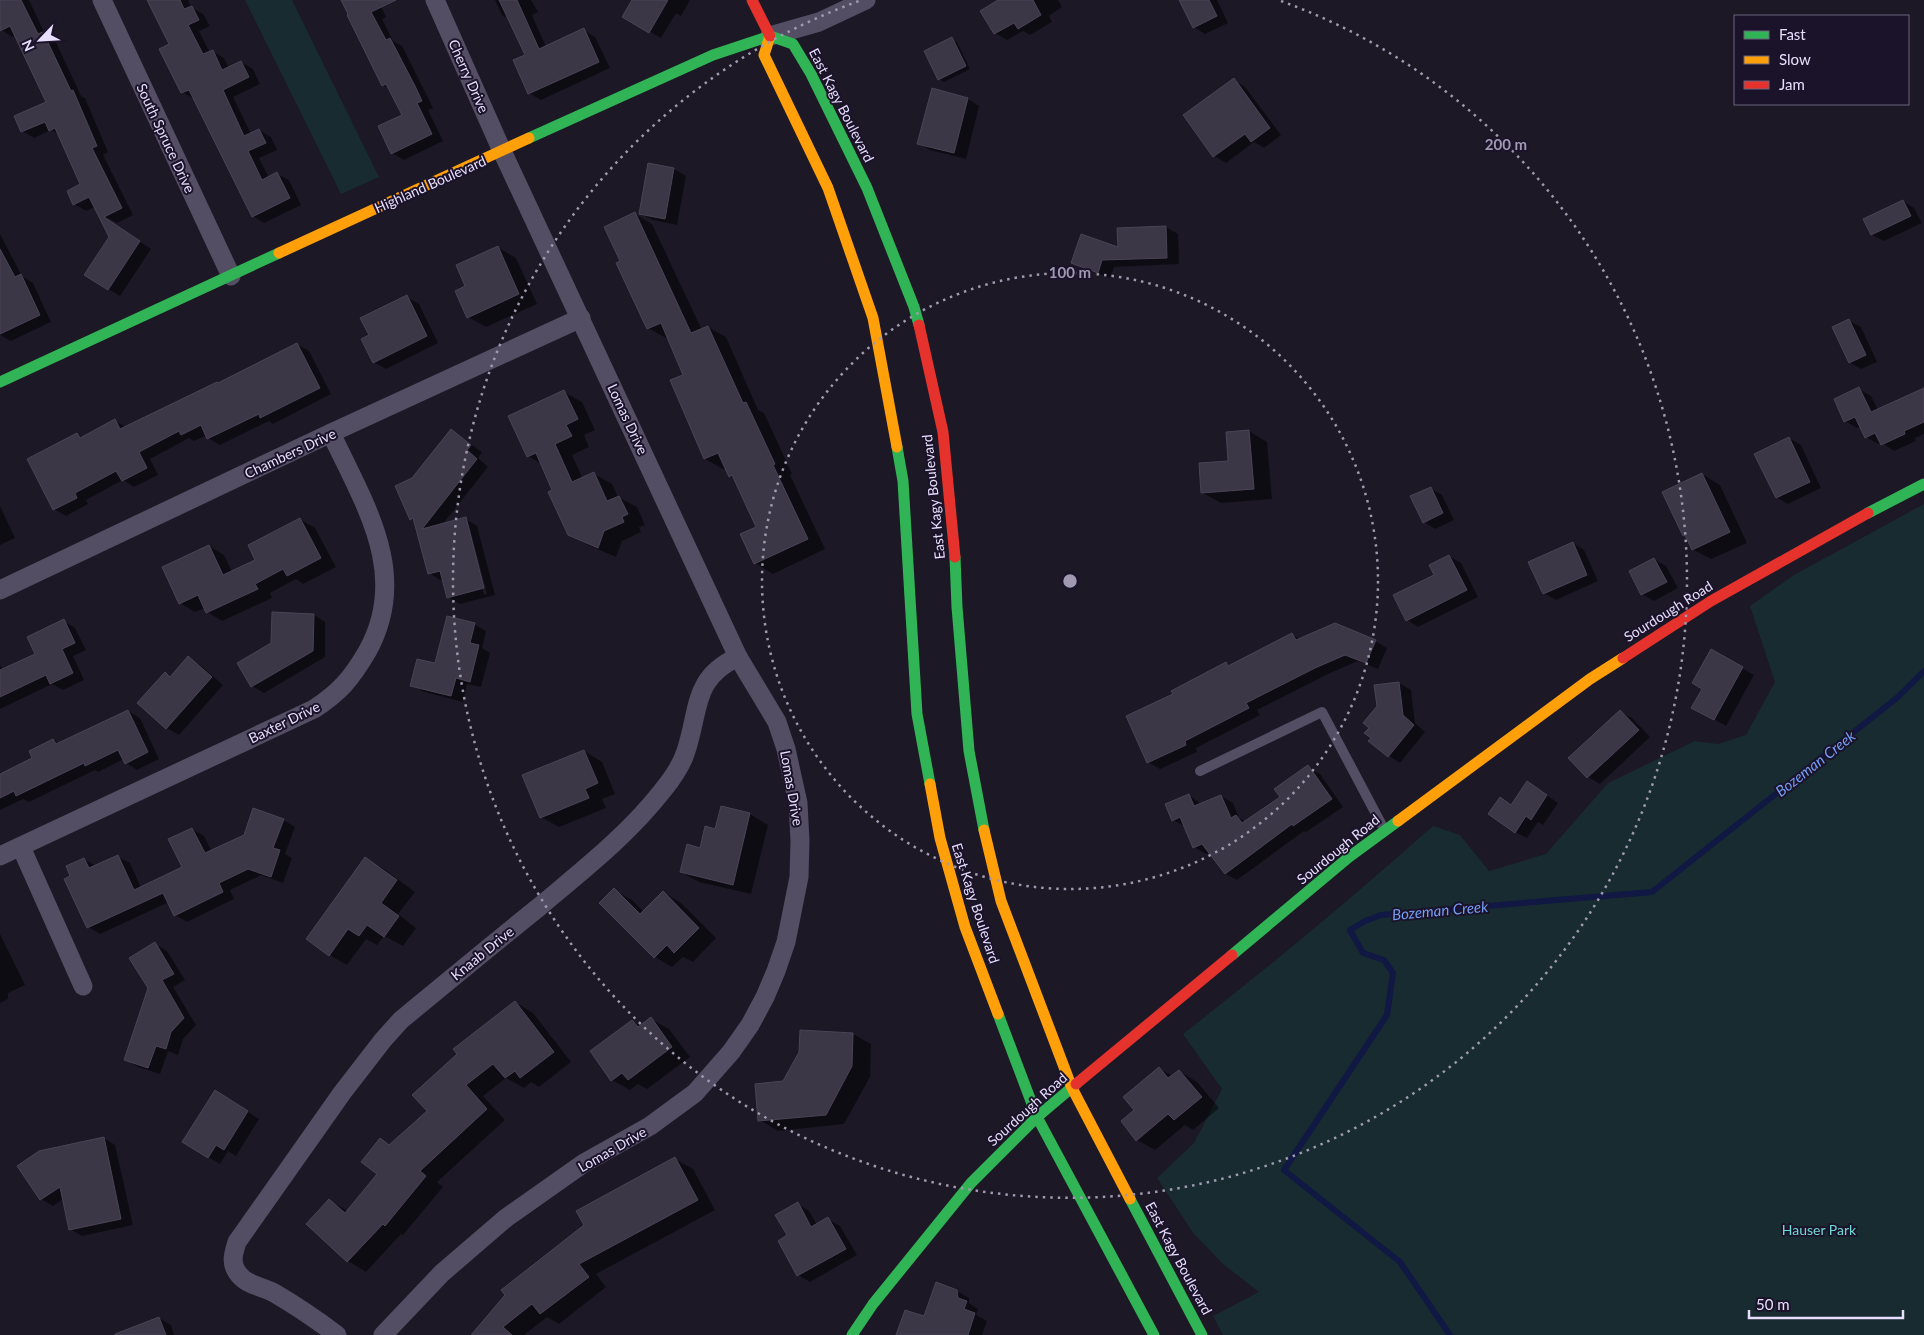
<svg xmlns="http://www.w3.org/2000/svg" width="1924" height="1335" font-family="Lato,sans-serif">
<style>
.green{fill:#172b31}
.shadow{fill:#0007;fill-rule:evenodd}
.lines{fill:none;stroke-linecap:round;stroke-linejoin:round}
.stream{stroke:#101843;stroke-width:6}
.building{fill:#3c3746;stroke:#4b4357}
.lane{stroke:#534e64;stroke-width:10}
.street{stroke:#534e64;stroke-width:19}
.fast{stroke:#30b455;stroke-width:11}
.slow{stroke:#ff9f0a;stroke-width:11}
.jam{stroke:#e5322d;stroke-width:11}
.ring{fill:none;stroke:#a199b1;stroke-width:2.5;stroke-dasharray:2.5 5}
.labels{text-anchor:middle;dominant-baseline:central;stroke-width:4;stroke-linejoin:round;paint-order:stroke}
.street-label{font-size:14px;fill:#e8defd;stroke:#1b132a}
.park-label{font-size:14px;fill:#6ed9d4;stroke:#1b132a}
.water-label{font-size:15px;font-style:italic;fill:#749ef5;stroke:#1b132a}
.centre{fill:#a199b1;stroke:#1b132a;stroke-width:2.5}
.ring-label{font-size:15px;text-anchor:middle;font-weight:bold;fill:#a199b1;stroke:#1b132a;stroke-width:4;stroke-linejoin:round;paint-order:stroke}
</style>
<rect width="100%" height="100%" fill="#1c1825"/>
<g class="green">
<path d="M245,0h47l87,177 -38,17z"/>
<path d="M1924,504v831h-701l-10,-19 46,-24 -36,-28 -29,-30 -37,-56 37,-35 28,-54 -39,-55c86,-67 169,-136 250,-208l27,9 29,36 57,-17 62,-71 87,-42 23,3 28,-9 29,-53 -25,-76 44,-31z"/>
</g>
<g class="shadow">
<path d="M0,0h29l17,36 9,4 26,56 4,2 23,54 -5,3 30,60 -16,8 -9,-5v2l43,29 -31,47 -12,-7 2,-51 -15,-31 -9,4 -12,-7 8,-19 -22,-50 -9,-5 -17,8 -12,-7 25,-28 -32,-68 -3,2 -12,-8z"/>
<path d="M149,0h39l3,7 12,7 7,12 -11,5 11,22 2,-2 12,7 5,10 12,-6 12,7 7,15 -27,13 18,37 8,-4 12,7 6,13 -18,8 10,20 8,-4 12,6 12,25 -37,18 -11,-7 -59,-117 -12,-7 -12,-47z"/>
<path d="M343,0h35l8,17 -4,2 11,22 9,5 31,62 -5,2 15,31 -39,19 -12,-7 11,-37 -13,-27 -7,-4z"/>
<path d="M495,0h36l7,12 -6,3 14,32 38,-17 11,7 15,31 -69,32 -12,-7 -2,-37 -17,-36 -8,-5z"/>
<path d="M634,0h56l-9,16 -5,-3 -15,25 -37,-21z"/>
<path d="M1001,0h57l4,7 -13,9 3,6 -22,13 -7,-4 -16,9 -12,-7z"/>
<path d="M1180,0h37l11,23 -23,11 -11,-7z"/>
<path d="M952,39l5,3 13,27 -26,13 -5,-3z"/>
<path d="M1234,80l11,7 36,48 -17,13 -10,-6 -28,21 -12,-7z"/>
<path d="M932,90l36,9 11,7 -13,53 -36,-9 -11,-7z"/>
<path d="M649,165l25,4 12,7 -9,49 -24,-5 -12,-6z"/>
<path d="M1903,201l11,7 8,15 -38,18 -12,-6 -7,-16z"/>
<path d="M635,214l17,10 50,106 6,-3 18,10 32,73 6,3 28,61 -2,1 35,74 -52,25 -18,-11 3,-36 -24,-49 -4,-2 -4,-8 -3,1 -18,-10 -14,-31 -6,-53 -17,-38 -2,1 -18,-10 -26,-66z"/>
<path d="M1166,227l12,7 1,30 -65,3 -4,11 -26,-9 -12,-7 47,-13z"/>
<path d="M0,234l22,42 11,7 18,39 -40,19 -11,-6z"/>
<path d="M497,247l19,11 21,46 -51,23 -18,-10 -1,-31z"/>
<path d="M407,297l12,7 19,39 -52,26 -12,-7z"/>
<path d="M1849,321l12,6 16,35 -16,7 -12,-7z"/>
<path d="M297,344l12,7 22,43 -58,30 -4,-3 -49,24 -12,-7 -1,-3 -13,6 -5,-3 -39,21 8,16 -24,12 -11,-7 -37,20 2,4 -22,12 -12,-7 23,-75 7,4 31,-17 11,6 93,-43z"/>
<path d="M1859,389l12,7 7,14 46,-21v45l-9,4 1,3 -22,10 -13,-9 -3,2 -12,-7 -5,-11 -4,2 -12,-7z"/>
<path d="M564,392l18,10 13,28 -11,5 5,12 -17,8 11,24 11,-5 18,10 6,13 19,10 8,18 -6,2 2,5 -19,9 -6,16 -28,-12 -19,-10 -15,-45 -11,-25 -15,-9z"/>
<path d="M452,431l30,21 -4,6 10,9 -46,58 24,-6 11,7 18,69 -35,9 -12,-7 -4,-18 -4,1 -11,-7 -14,-52 -4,-2 2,-40zM467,526h2l18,68 -3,1z"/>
<path d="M1249,431l18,11 5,57 -51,4 -18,-10 26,-31z"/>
<path d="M1789,438l12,7 20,43 -33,16 -12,-7z"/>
<path d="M1702,474l18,11 27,58 -36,16 -19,-10 -5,-12 -3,-2z"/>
<path d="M1430,488l12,7 12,25 -19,9 -11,-7z"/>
<path d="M0,506l15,32 -15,7z"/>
<path d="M300,519l15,9 21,39 -33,17 -7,-5 -26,14 2,5 -50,23 -15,-9 -2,-4 -10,4 -15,-9 29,-57 15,9 8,17 25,-12z"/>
<path d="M1573,543l11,7 14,31 -42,19 -12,-7z"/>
<path d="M1449,556l12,7 17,34 -60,30 -11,-7z"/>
<path d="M1654,559l12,7 12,22 -24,13 -12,-7z"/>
<path d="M314,615l11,7v35l-61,36 -12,-7 20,-43z"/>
<path d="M64,621l11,7 11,22 -13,6 11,24 -21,10 -11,-6 -52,25v-44l3,6 34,-17z"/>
<path d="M474,624l12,7 -4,17 8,5 -9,34 -14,-3 -4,18 -39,-10 -12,-7 23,-20z"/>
<path d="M1292,635l8,4 75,2 12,7 -9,21 -20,-8 -30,13 -71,36 3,5 -64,33 1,4 -37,17 -12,-7 27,-67 51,-31 4,2z"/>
<path d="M1712,651l42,24 -28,51 -33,-19 11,-19z"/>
<path d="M189,658l11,7 23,20 -44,50 -12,-7 -28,-25 26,-29 6,3z"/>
<path d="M1399,683l12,7 4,33 10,9 -25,31 -11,-7 -19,-15z"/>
<path d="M128,711l12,7 19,41 -22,11 -11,-7 -2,-4 -26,13 -3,-2 -66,32 -6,-3 -23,11v-38l3,2 30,-15 20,-19 7,4z"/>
<path d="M1620,712l12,6 18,19 -50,47 -12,-7 -18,-19z"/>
<path d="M584,751l18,11 13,32 -13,5 4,9 -47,19 -18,-10z"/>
<path d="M1308,767l12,7 23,33 -37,25 -2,-1 -67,49 -11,-6 -16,-22 -4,2 -12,-7 -8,-20 -13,-7 16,-25 12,9 20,-8 12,7 6,15 7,4 36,-25z"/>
<path d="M1539,790l19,13 -15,22 -5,-3 -11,16 -12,-6 -3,-26z"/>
<path d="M722,808l28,6 18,11 -17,69 -52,-12 -18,-10 35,-42z"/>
<path d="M283,820l12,7 -10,27 7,4 -9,25 -22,-8 -31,15 4,9 -47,23 -12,-7 -6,-13 -69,32 -12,-7 -16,-51 12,-17 12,7 22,-9 12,6 11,25 43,-21 8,-38 12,7 8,16z"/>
<path d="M366,859l18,10 31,23 -17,22 18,14 -13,18 -19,-10 -7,9 -11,-6 -19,26 -18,-10z"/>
<path d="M614,890l18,10 12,12 19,-20 18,11 35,35 -23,24 -10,-5 -11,10 -17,-10z"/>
<path d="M0,934l25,51 -17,8v6l-8,4z"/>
<path d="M155,944l12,7 18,29 -12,7 23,38 -13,14 -5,16 -10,-4 -8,23 -22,-7 -12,-7 23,-72z"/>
<path d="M515,1002l18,11 38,49 -32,25 -8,-5 -7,6 -18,-10 -23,18 22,24 -68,62 6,5 -40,48 -2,-1 -35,38 -18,-11 -40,-37 22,-23 18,10 31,-37 2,-34 10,6 38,-35z"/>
<path d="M651,1019l18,10 21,28 -43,32 -9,-5 -8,6 -18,-10 20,-59 9,5z"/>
<path d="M801,1032l52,2 18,10 -1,33 -26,47 -66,7 -18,-11 24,-38 16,-30z"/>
<path d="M1159,1069l14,7 6,-5 18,11 22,26 -26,22 -8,-5 -30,25 -18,-10 -1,-29z"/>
<path d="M227,1098l32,21 -23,37 -8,-5 -8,13 -12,-7z"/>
<path d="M104,1138l11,7 18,80 -51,11 -12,-7 -7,-30 -10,7 -12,-7z"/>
<path d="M675,1159l18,10 22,41 -119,64 10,13 -47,37 -12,-7 -23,18h-51z"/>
<path d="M798,1204l11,7 8,14 11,-6 12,7 17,29 -47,27 -12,-7z"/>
<path d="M957,1291l12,7v5l9,6 -2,6 11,6 -5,14h-85l28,-17z"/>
<path d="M159,1318l12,7 3,10h-60z"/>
</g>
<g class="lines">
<path class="stream" d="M1450,1335l-50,-73 -116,-92 103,-155 6,-42 -9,-13 -21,-7 -13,-23 15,-9 16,-6 271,-23 246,-195 26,-26"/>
</g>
<g class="building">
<path d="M0,0h21l17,34 5,-2 28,59 2,-1 24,56 -5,2 30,60 -18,9 36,24 -32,49 -24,-15 25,-38 -20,-40 -16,8 -6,-14 13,-7 -25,-56 -6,3 -4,-9 -24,10 -7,-16 32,-14 -36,-76 -10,5z"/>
<path d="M147,0h33l4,9 8,-3 7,14 -11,5 15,29 10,-4 9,20 19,-9 8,16 -26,13 21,46 15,-7 7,14 -18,8 14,29 15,-8 13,26 -38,19 -63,-127 -8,3 -22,-44 10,-5z"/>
<path d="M341,0h55l-25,12 15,28 4,-2 25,48 7,15 -5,2 15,31 -41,20 -13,-28 24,-11 -16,-31 -4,2 -35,-71 1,-1z"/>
<path d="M499,0h18l22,49 45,-21 15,34 -71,32 -15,-34 12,-5z"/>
<path d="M632,0h36l-19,33 -27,-16z"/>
<path d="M998,0h35l8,15 -23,14 -4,-6 -20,11 -14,-23z"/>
<path d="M1179,0h30l8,16 -24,12z"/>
<path d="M952,37l14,29 -28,14 -14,-29z"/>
<path d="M1234,78l36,50 -19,14 -6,-8 -32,23 -30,-42z"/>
<path d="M932,88l36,10 -14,55 -37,-9z"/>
<path d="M648,163l26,5 -9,51 -26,-5z"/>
<path d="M1903,200l8,16 -40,19 -8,-16z"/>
<path d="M635,212l56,121 17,-7 35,77 3,-1 29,62 -2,1 35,74 -54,25 -14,-30 16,-7 -24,-52 -3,2 -11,-24 -14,6 -34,-79 13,-5 -22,-52 -14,6 -31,-66 4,-2 -16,-34z"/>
<path d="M1166,226l1,32 -65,2 -4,13 -27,-10 10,-29 37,13 -1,-19z"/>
<path d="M498,246l21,48 -52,24 -12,-27 10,-5 -9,-21z"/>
<path d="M0,249l15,28 6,-3 19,41 -40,19z"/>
<path d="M407,295l20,41 -54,27 -12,-24 8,-4 -9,-17z"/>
<path d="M1849,319l17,36 -17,8 -17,-36z"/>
<path d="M297,343l23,45 -60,30 -1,-4 -52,25 -6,-14 -20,10 -2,-4 -40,21 8,16 -25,13 -6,-10 -41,22 2,5 -24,12 -26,-51 50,-26 3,5 35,-19 5,10 97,-47 1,1z"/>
<path d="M1859,387l12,25 53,-24v34l-20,9 1,3 -24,11 -6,-12 -10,5 -10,-21 -11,5 -10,-23z"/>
<path d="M564,390l14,29 -12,6 6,11 -17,8 17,38 22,-10 13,29 12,-5 9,18 -6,3 2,5 -20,9 -6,17 -30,-13 -20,-43 4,-2 -16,-37 -9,4 -19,-41z"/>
<path d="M451,429l20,16 -4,5 10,9 -55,70 44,-12 18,71 -37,10 -7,-27 -12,3 -15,-56 -3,2 -15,-34 17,-8z"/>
<path d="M1249,430l5,59 -53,4 -2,-30 29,-2 -2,-29z"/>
<path d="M1789,437l21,45 -34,16 -22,-44z"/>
<path d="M1702,473l28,59 -38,18 -7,-15 -2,1 -21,-44z"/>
<path d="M1431,487l12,26 -20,10 -13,-27z"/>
<path d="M300,518l21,40 -34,18 -4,-7 -28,15 3,5 -52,24 -8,-18 -19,9 -17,-37 47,-22 14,30 32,-15 -7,-15z"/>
<path d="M1573,542l14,33 -44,19 -15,-32z"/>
<path d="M1449,555l18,35 -61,31 -13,-26 41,-20 -5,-10z"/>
<path d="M1654,558l13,24 -26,13 -12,-24z"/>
<path d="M272,612l42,2 -1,37 -62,36 -14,-24 34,-20z"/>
<path d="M447,616l28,7 -5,20 9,2 -9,37 -14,-4 -5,18 -41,-10 7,-27 18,4z"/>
<path d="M64,619l11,24 -13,6 11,24 -23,11 -4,-9 -46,22v-27l35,-16 -8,-17z"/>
<path d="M1335,623l41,17 -10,23 -21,-8 -30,13 -69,35 3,5 -64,33 1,4 -39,18 -21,-47 47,-22 -2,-3 55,-29 2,4 64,-33 4,7z"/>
<path d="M1711,649l32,18 -29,53 -23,-12 11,-19 -10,-6z"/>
<path d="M188,656l24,21 -46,52 -29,-26 28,-31 5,5z"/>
<path d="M1399,682l4,33 11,10 -26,32 -20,-16 3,-3 -7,-5 5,-5 -6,-5 14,-17 -3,-21z"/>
<path d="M128,710l20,42 -23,12 -7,-14 -33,16 -1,-3 -68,33 -2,-5 -14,7v-24l32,-16 -3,-7 24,-12 3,5z"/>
<path d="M1620,710l19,20 -52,48 -19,-20z"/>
<path d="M584,750l14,33 -13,6 4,9 -49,20 -18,-43z"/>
<path d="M1308,765l24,34 -39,27 -1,-2 -67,50 -23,-30 -9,4 -13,-31 -8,4 -7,-17 24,-10 5,12 27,-11 10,23 5,-3 6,8 38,-26 -6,-8z"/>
<path d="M1527,781l20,14 -16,25 -5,-4 -11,17 -27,-19 12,-17 11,8z"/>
<path d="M721,806l29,7 -17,72 -53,-13 7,-28 13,4 5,-22 10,3z"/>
<path d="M253,808l31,11 -11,29 7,2 -9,27 -23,-8 -29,14 4,9 -49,24 -11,-23 -76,35 -23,-49 6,-3 -4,-10 18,-8 5,10 29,-13 16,35 48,-23 -14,-28 24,-11 13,25 39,-18z"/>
<path d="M365,857l32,23 -16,23 18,13 -15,21 -17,-12 -8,11 -11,-7 -19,27 -23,-17z"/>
<path d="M614,888l26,26 23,-23 36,37 -25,25 -7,-8 -13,13 -55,-55z"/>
<path d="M155,942l19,32 -12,6 22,38 -13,14 -5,17 -10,-3 -8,22 -24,-8 24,-72 -19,-30z"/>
<path d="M515,1001l39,51 -34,26 -5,-7 -10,7 -12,-14 -27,21 21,24 -67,62 6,5 -41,50 -2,-2 -36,38 -41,-38 23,-25 16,14 32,-39 -16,-12 19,-24 9,7 38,-34 -15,-16 45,-41 -4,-5z"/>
<path d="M651,1017l21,30 -44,33 -6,-7 -11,8 -21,-30 42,-31 6,7z"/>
<path d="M800,1030l53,3 -1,33 -26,49 -68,6 -3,-37 28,-3 16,-29z"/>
<path d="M1159,1067l9,11 11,-8 23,27 -28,23 -6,-6 -32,27 -15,-20 13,-11 -11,-13z"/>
<path d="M215,1090l33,21 -24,39 -8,-5 -8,13 -26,-16z"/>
<path d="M104,1137l17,82 -52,11 -9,-43 -20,13 -23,-34 22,-15z"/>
<path d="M675,1157l23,43 -119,64 10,13 -49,37 -8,-10 -29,23 9,8h-41l34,-40 -4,-5 83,-65 -8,-14z"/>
<path d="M798,1202l13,25 17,-10 18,32 -49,27 -19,-35 9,-6 -12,-20z"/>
<path d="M936,1282l21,8 1,8 9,3 -3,8 11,4 -7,22h-72l9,-25 19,6z"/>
<path d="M159,1317l7,18h-51v-1z"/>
</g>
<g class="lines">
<path class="lane" d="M1200,771l122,-59 62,117"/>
<g class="street">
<path d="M102,0l129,276"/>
<path d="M770,36l49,-14 47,-22"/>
<path d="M0,590l331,-157 250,-115"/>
<path d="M21,847l62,139"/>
<path d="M0,856l314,-147c26,-17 37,-30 53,-57 44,-78 -3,-148 -36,-219"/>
<path d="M337,1335c-20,-15 -39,-28 -61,-41 -13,-8 -30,-8 -39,-22 -7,-10 -3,-20 0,-30l105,-149 41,-53 18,-20c46,-38 92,-76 138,-113 44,-37 89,-72 124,-117 9,-11 19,-26 23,-39 14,-42 6,-73 52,-94"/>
<path d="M383,1335l59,-62 64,-55 78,-55 66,-37 45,-33 36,-41 19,-27 15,-28 11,-26 10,-29 13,-65 1,-36 -2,-38 -12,-54 -9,-27 -39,-65 -236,-506 -67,-151"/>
</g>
<g class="fast">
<path d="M770,36l23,8 18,30 56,114 47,119 5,18"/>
<path d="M529,138l184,-83 57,-19"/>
<path d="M0,382l279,-129"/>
<path d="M897,447l6,34 14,233 13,70"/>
<path d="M1868,513l56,-29"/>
<path d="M955,557l2,50 12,144 15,79"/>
<path d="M1232,955l117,-98 49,-36"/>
<path d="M998,1014l39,103 117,218"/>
<path d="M1130,1199l72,136"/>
<path d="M852,1335l21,-31 98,-121 66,-66 39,-33"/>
</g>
<g class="slow">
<path d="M770,36l-6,19 64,133 45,130 24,129"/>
<path d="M279,253l250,-115"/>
<path d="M930,784l10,54 25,89 33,87"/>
<path d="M1398,821l192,-142 33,-21"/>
<path d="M984,830l17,71 71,187 58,111"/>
</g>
<g class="jam">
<path d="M752,0l18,36"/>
<path d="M919,325l24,107 12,125"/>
<path d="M1623,658l88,-57 157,-88"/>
<path d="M1076,1084l156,-129"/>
</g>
</g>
<g class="ring">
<circle cx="1070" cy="581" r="308"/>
<path d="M1281 1A617 617 0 1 1 859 1"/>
</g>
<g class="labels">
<g class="street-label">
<text transform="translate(469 76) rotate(66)">Cherry Drive</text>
<text transform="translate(842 105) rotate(63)">East Kagy Boulevard</text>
<text transform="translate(166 138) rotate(65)">South Spruce Drive</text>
<text transform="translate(430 184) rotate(-24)">Highland Boulevard</text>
<text transform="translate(628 419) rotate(65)">Lomas Drive</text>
<text transform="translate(290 453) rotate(-25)">Chambers Drive</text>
<text transform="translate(933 497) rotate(-96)">East Kagy Boulevard</text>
<text transform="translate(1668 611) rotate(-32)">Sourdough Road</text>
<text transform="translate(284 722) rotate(-26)">Baxter Drive</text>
<text transform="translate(792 788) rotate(80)">Lomas Drive</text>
<text transform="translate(1338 849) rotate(-39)">Sourdough Road</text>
<text transform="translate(976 903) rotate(72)">East Kagy Boulevard</text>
<text transform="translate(482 953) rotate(-39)">Knaab Drive</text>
<text transform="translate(1027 1109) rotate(-42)">Sourdough Road</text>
<text transform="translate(612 1149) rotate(-30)">Lomas Drive</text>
<text transform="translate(1179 1258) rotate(62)">East Kagy Boulevard</text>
</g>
<g class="park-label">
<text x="1819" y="1229">Hauser Park</text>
</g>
<g class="water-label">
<text transform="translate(1815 763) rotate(-38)">Bozeman Creek</text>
<text transform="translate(1440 910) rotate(-5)">Bozeman Creek</text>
</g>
</g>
<circle cx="1070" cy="581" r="8" class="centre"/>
<g class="ring-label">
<text x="1506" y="150">200 m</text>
<text x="1070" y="278">100 m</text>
</g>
<rect x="1734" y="15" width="175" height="90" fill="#1b132a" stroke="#6d647e"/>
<rect x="1744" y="31" width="25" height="8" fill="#30b455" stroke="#6d647e"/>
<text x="1779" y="40" font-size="15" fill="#e8defd">Fast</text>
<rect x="1744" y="56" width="25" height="8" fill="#ff9f0a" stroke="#6d647e"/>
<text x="1779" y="65" font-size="15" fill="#e8defd">Slow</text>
<rect x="1744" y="81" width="25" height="8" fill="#e5322d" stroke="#6d647e"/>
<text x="1779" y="90" font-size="15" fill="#e8defd">Jam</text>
<g transform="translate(40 40) rotate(245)" stroke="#1b132a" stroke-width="4" paint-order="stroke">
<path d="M0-4L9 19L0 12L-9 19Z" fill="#e8defd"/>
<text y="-8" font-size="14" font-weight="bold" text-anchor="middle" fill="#e8defd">N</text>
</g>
<path d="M1749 1310v8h154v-8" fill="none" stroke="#e8defd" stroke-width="2.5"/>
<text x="1756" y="1310" font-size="15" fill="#e8defd" stroke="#1b132a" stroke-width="4" paint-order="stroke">50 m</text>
</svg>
